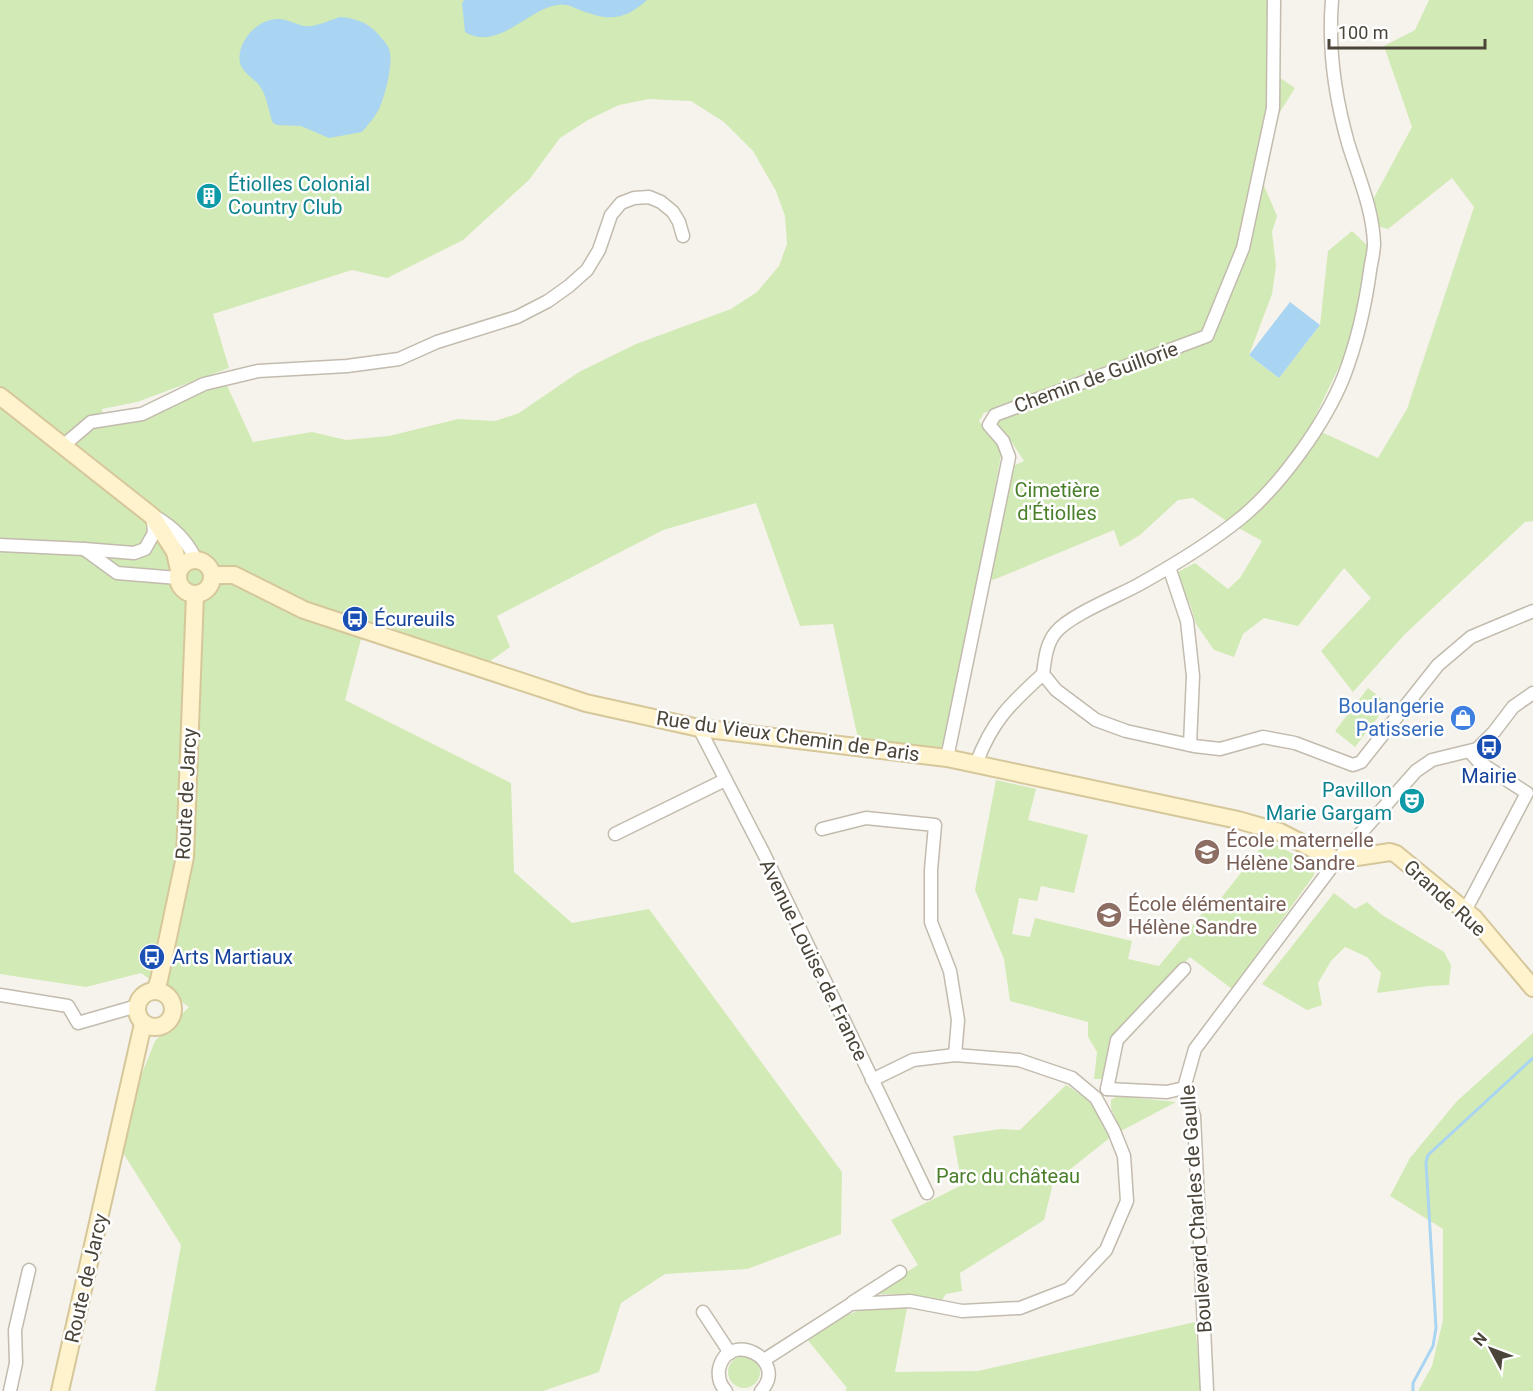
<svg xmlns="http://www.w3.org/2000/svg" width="1533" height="1391" font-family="Roboto,sans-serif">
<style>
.green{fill:#d2eab5;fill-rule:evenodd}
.water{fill:#a9d4f2}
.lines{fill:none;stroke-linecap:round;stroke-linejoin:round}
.stream{stroke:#a9d4f2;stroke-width:3}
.street-casing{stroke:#c2bbae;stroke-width:15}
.secondary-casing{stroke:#d6c79b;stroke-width:20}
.street{stroke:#fff;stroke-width:12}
.secondary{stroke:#fff3cd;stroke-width:16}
.labels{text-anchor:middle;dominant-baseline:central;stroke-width:5;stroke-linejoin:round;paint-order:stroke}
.culture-label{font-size:20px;fill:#0d838f;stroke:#fff;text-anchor:start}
.street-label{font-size:20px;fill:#4b4439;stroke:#fff}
.park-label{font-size:20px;fill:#4a7f2a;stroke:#fff}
.transit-label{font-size:20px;fill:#164399;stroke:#fff;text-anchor:start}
.shop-label{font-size:20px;fill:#366cbe;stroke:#fff;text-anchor:end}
.education-label{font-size:20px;fill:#785e54;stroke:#fff;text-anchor:start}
</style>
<rect width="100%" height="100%" fill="#f6f3ec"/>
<g class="green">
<path d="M0,0h1269l-1,70 27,18 -25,40v32l-8,21 15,35 -5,16 4,34 -4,28 -23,61 30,23 41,-53 8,-74 24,-20 17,16 -18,95 -40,83 4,4 63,29 29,-49 67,-202 -22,-29 -64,51 -19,-5v-17l43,-80 -28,-81 31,-16 14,-30h104v521l-8,1 -120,112 -52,58 -32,-41 50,-53 -27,-30 -46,58 -34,-8 -21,16 -9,23 -20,-7 -18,-26 -6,-20 -16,-30 21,-11 33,26 12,-11 22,-37 -34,-19 -35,-24 -15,2 -38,35 -20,12 -6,-17 -121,50 -5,-3 23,-110 13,-6 -11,-17 -18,-19 5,-6 153,-69 -169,63 -5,8 23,28 -19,108 -42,194 -82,-8 -26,-119 -33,2 -44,-123 -93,27 -166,86 13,31 -21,15 -123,-42 -21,80 166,83 3,89 58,51 77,-14 193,263 -1,62 -94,35 -82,5 -44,29 -22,69 -56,19h-388l26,-146 -66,-105 40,-99 34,-34 -48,-34 -55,14 -86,-13zM649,99l42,2 33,21 29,29 23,40 9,25 2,28 -8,22 -22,26 -26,17 -95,35 -57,28 -60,41 -24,8 -37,-2 -69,17 -43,4 -34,-8 -59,10 -29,-63 -68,28 -52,13 -2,-11 35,-7 92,-34 -16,-54 139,-44 35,8 76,-38 66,-60 31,-42 28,-18 31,-15z"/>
<path d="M1368,688l20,16 -33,43 -20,-16z"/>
<path d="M996,780l40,9 -8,31 60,15 -14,58 -33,-7 -4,15 -18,-3 -7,36 18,3 5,-19 97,23 -4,18 31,7 50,-61 5,2 53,-67 45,24 3,5 -1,6 -82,114 -42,-32 -77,83 -7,39h-12l3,-27 -9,-15v-15l-78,-21 -6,-42 -29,-69z"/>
<path d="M1334,893l21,16 12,-7 15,13 62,37 7,13 -2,20 -20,1 -52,7 4,-20 -14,-16 -22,-10 -14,14 -13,22 4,22 -15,5 -45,-26z"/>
<path d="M1533,1033v358h-115l14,-25 11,-46v-91l-53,-33 20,-38 47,-57z"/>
<path d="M1066,1085c24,15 34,25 46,51l-59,47 -9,37 -84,53 2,18 -16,3 -4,6 -41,-6h-30l47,-29 -27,-45 71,-35 -9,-49 48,-7 19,1z"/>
<path d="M1117,1096l59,6 -55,29 -10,-23v-8z"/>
<path d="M872,1306l35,2 -12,64 83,-1 217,-49 6,69h-356l2,-3 -41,-50 38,-22z"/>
<circle cx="744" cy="1372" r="16"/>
</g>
<g class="water">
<path d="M464,0h183c-23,21 -39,21 -67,10 -8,-3 -14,-7 -23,-5 -31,5 -59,47 -92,27l-3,-29z"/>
<path d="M340,17c15,1 27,5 38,17 3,4 9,9 11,15 5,13 -4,47 -10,60 -4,8 -11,16 -17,23l-33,6 -28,-12 -24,-1 -4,-2c-5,-12 -5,-24 -12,-35 -5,-9 -18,-14 -21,-25 -4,-21 17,-44 38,-44 9,0 17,5 26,7 10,2 26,-6 36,-9z"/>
<path d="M1290,302l30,23 -41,53 -30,-23z"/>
</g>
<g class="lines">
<path class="stream" d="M1413,1391v-8l20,-37 3,-18 -10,-166 2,-7 105,-97"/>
<g class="street-casing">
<g id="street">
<path d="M1332,0c-4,48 3,97 16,143 10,33 25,66 26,101 0,9 -3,18 -4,27 -5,36 -13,71 -26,105 -19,48 -64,110 -103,142 -32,26 -67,47 -103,67 -20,11 -68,30 -82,47 -10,12 -11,27 -13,42l13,16 40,30 30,11 68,15 26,3 43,-12 32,6 58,22 8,-3 77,-97 33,-28 62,-26"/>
<path d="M64,445l27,-23 51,-8 62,-30 54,-13 89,-5 52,-7 38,-17 80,-25 31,-16 21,-15 18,-16 12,-20 12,-35 10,-12 13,-5 15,-1 12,5 12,10 6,10 4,14"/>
<path d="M154,516c18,10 33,24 42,44"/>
<path d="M0,545l84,4 33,24 61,5"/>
<path d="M84,549l50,4 11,-4 9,-16 -1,-13"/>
<path d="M1169,567l18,54 6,55 -3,69"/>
<path d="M699,728l65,126 163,339"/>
<path d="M947,758l62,-301 -6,-16 -14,-16 6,-10 212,-79 36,-88 30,-140 1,-108"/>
<path d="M976,764c16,-43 34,-60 67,-90"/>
<path d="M822,829l44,-11 69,7 -4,45v52l19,49 8,49 -3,35"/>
<path d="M615,834l110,-54"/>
<path d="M1465,911l62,-118 -48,-31 -9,-10"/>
<path d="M0,995l68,11 10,17 59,-17"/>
<path d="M1107,1089l10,-49 67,-71"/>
<path d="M1107,1089l60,3 17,-4"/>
<path d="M853,1302l47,-30"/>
<path d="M703,1312l27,41"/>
<path d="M764,1360l87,-56 59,-3 52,10 58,-3 49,-19 37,-39 21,-49 -3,-45 -10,-25 -18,-33 -24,-20 -53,-18 -64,-5 -42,5 -41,20"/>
<path d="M10,1391l6,-28 -1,-33 14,-60"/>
<path d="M726,1391c-6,-6 -8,-14 -7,-22 9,-41 71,-9 42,22"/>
<path d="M1207,1391l-13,-275 -10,-28 11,-39 142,-189 79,-89 16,-11 45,-11 17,-17 19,-25 20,-14"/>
</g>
</g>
<g class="secondary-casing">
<g id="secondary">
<path d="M0,396l152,120 23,36 4,18"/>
<circle cx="195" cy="577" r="17"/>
<path d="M213,575h21l70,35 282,93 113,25 248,30 291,62 42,12 41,21 16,7 53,-8 6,2 78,64 59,70"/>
<circle cx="155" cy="1009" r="18"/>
<path d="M155,991l4,-11 26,-123 10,-262"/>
<path d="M60,1391l83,-367"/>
</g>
</g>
<use href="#street" class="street"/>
<use href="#secondary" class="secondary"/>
</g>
<defs>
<g id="building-disc" transform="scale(1.35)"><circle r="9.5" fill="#0f9aa8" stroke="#fff"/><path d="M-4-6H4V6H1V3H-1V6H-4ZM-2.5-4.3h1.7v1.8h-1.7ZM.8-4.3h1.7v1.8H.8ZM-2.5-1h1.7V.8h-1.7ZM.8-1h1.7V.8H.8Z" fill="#fff"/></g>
<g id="bus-disc" transform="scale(1.35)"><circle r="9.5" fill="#1a4fb4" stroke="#fff"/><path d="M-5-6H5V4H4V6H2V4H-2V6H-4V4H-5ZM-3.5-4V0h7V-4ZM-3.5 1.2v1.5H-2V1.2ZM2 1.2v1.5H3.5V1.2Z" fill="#fff"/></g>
<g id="shop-disc" transform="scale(1.35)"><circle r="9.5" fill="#3f7fe0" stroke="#fff"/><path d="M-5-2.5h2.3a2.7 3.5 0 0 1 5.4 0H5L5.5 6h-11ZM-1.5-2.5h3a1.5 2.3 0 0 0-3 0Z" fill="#fff"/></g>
<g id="theatre-disc" transform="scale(1.35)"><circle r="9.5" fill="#0f9aa8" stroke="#fff"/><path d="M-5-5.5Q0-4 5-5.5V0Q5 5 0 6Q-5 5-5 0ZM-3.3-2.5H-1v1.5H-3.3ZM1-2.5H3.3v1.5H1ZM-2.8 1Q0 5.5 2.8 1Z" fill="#fff"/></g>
<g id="school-disc" transform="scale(1.35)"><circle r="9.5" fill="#8d6e63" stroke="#fff"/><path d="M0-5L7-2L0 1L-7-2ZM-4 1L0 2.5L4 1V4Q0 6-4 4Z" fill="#fff"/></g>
</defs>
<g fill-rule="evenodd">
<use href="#building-disc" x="209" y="196"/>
<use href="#bus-disc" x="355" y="619"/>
<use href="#shop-disc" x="1463" y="718"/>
<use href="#bus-disc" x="1489" y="747"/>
<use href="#theatre-disc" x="1412" y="801"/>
<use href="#school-disc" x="1207" y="852"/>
<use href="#school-disc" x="1109" y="915"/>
<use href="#bus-disc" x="152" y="957"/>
</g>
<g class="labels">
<g class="culture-label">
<text x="228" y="184">Étiolles Colonial<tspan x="228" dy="23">Country Club</tspan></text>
<text x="1392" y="790" text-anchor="end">Pavillon<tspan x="1392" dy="23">Marie Gargam</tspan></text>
</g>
<g class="street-label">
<text transform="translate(1096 377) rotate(-20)">Chemin de Guillorie</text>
<text transform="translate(788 736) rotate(8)">Rue du Vieux Chemin de Paris</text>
<text transform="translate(186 794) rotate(-87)">Route de Jarcy</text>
<text transform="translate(1445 898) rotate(42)">Grande Rue</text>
<text transform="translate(814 960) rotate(64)">Avenue Louise de France</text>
<text transform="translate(1196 1209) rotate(-94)">Boulevard Charles de Gaulle</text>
<text transform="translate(86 1278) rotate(-77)">Route de Jarcy</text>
</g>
<g class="park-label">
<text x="1057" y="490">Cimetière<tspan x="1057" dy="23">d'Étiolles</tspan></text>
<text x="1008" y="1176">Parc du château</text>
</g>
<g class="transit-label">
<text x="374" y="619">Écureuils</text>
<text x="1489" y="776" text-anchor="middle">Mairie</text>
<text x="172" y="957">Arts Martiaux</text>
</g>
<g class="shop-label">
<text x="1444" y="706">Boulangerie<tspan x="1444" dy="23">Patisserie</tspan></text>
</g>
<g class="education-label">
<text x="1226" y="840">École maternelle<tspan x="1226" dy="23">Hélène Sandre</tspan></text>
<text x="1128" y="904">École élémentaire<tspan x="1128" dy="23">Hélène Sandre</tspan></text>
</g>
</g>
<g transform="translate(1491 1349) rotate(311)" stroke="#ffffff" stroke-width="4.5" paint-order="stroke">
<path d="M0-4.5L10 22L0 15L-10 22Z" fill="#4b4439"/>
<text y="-9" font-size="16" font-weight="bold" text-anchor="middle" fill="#4b4439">N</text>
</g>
<path d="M1329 39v9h156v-9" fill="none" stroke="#4b4439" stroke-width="3"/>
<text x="1338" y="39" font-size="18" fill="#4b4439" stroke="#ffffff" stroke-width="4.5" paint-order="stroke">100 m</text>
</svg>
